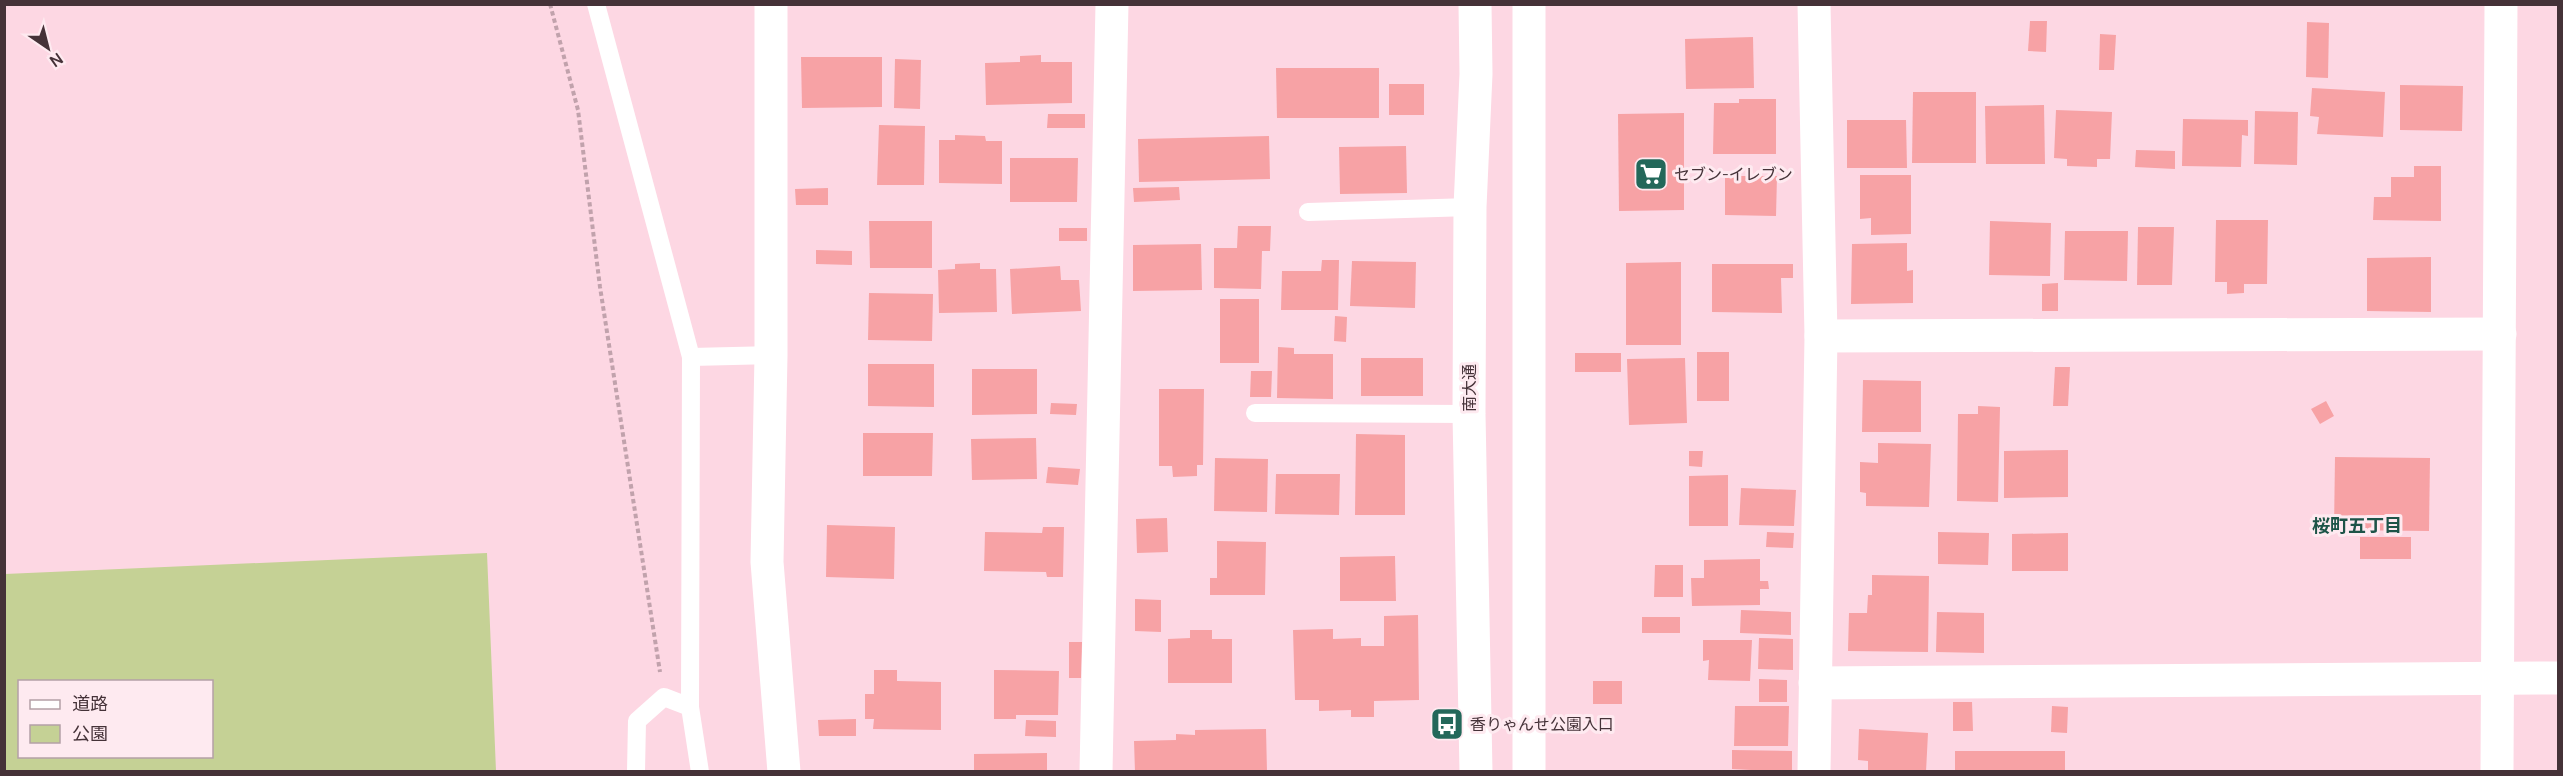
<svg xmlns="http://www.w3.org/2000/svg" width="2563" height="776" font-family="Manrope,'Noto Sans JP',sans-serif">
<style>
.green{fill:#c5d195;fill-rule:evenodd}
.building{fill:#f7a2a5}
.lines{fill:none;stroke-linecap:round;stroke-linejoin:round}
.path{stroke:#c1a2ac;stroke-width:4;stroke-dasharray:4.5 3;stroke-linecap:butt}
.lane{stroke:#fff;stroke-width:18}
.street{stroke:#fff;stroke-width:33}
.secondary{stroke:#fff;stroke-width:33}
.labels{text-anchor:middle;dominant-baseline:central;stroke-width:6;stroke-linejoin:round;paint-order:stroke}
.poi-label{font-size:16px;fill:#453238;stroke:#feeaf0;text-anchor:start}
.street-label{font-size:16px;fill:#453238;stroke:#feeaf0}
.neighbourhood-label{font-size:18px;font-weight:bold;fill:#1d5448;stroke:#feeaf0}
</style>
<rect width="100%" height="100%" fill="#fdd7e3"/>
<path class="green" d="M487,553l9,218h-491v-197zM20,682h192v74h-192z"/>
<g class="building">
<path d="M2030,21h17l-1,31 -18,-1z"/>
<path d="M2307,22l22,1 -1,55 -22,-1z"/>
<path d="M2100,34l16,1 -2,35h-15z"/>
<path d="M1753,37l1,51 -68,1 -1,-50z"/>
<path d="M1041,55v7h31v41l-86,2 -1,-42 35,-1v-6z"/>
<path d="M801,57h81v50l-80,1z"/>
<path d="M895,59l26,1 -1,49 -26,-1z"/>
<path d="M1276,68h103v50h-102z"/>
<rect x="1389" y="84" width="35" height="31"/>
<path d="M2400,85l63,1 -1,45 -62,-1z"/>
<path d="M2312,88l73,4 -2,45 -66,-3 2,-17 -9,-1z"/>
<path d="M1913,92h63v71h-64z"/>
<path d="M1739,99h37v55h-63l1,-51h25z"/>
<path d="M2044,105l1,59h-59l-1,-58z"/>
<path d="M2056,110l56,2 -2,47h-13v8l-30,-1v-7l-13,-1z"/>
<path d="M2255,111l43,1 -1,53 -43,-1z"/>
<path d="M1684,113v97l-65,1 -1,-97z"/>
<path d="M1048,114h37v14h-38z"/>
<path d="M2183,119l65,1v16l-6,-1 -1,32 -59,-1z"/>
<path d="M1847,120h59l1,48h-60z"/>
<path d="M879,125l46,1 -1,59h-47z"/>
<path d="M955,135l30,1 1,5h16v43l-63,-1v-43h16z"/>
<path d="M1269,136l1,43 -131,3 -1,-43z"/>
<path d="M1406,146l1,47 -67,1 -1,-47z"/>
<path d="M2136,150l39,1v18l-40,-2z"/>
<path d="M1010,158h68l-1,44h-67z"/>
<path d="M2414,166h27v55l-68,-1 1,-23h17v-20h23z"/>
<path d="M1860,175h51v59l-40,1v-17l-11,1z"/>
<path d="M1725,176h52l-1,40 -51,-1z"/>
<path d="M1179,187l1,13 -46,2 -1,-14z"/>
<path d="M828,188v17h-32l-1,-16z"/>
<path d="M2216,220h52l-1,64h-23v9l-17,1v-12h-12z"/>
<path d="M869,221h63v47h-62z"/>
<path d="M1990,221l61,2 -1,53 -61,-1z"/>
<path d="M1238,226h33l-1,25h-8l-1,38 -47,-1v-40h23z"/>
<path d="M2138,227h36l-2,58h-35z"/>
<rect x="1059" y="228" width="28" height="13"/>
<path d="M2065,231h63l-1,50 -63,-1z"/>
<path d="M1907,243v28l6,-1v33l-62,1 1,-60z"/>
<path d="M1201,244l1,46 -69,1v-46z"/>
<path d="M816,250l36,1v14l-36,-1z"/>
<path d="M2431,257v55l-64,-1v-53z"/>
<path d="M1322,260h17l-1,50h-57l1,-39h39z"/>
<path d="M1352,261l64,1 -1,46 -65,-2z"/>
<path d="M1681,262v83h-55v-82z"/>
<path d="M980,263v6h16l1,43 -58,1 -1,-43 17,-1v-5z"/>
<path d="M1712,264h81v14h-12l1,35 -70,-1z"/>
<path d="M1060,266l1,14h18l2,31 -69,3 -2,-45z"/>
<path d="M2058,283v28h-16v-27z"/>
<path d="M869,293l64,1 -1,47 -64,-1z"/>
<rect x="1220" y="299" width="39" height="64"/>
<path d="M1335,316l12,1 -1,25 -12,-1z"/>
<path d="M1278,347l16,1v6h39v45l-56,-1z"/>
<rect x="1697" y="352" width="32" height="49"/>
<rect x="1575" y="353" width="46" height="19"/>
<rect x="1361" y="358" width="62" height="38"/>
<path d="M1685,358l2,65 -58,2 -2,-66z"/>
<path d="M868,364h66v43l-66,-1z"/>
<path d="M2055,367h15l-2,39h-15z"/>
<path d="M972,369h65v45l-65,1z"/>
<path d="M1251,371h21l-1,26h-21z"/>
<path d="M1863,380l58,1v51h-59z"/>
<path d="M1159,389h45l-1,76h-6v11l-24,1 -1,-11h-13z"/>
<path d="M2326,401l8,15 -14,8 -9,-15z"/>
<path d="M1051,403l26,1 -1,11 -26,-1z"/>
<path d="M1978,406l22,1 -2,95 -41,-1 1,-87h20z"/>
<path d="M863,433h70l-1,43h-69z"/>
<path d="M1356,434l49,1v80h-50z"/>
<path d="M1036,438l1,41 -65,1 -1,-41z"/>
<path d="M1878,443l53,1 -2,63 -63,-1v-13l-6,-1v-30l18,1z"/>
<path d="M2068,450v47l-64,1v-47z"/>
<path d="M1689,451h14l-1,16 -13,-1z"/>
<path d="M2335,457l95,1 -1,73 -95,-1z"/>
<path d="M1215,458l53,1 -1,53 -53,-1z"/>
<path d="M1048,467l32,2 -2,16 -32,-2z"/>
<path d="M1276,474h64l-1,41 -64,-1z"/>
<path d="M1728,475v51h-39v-50z"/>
<path d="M1741,488l55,2 -2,36 -55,-1z"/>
<path d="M1167,518l1,34 -31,1 -1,-34z"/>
<path d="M827,525l68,2 -1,52 -68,-2z"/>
<path d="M1043,527h21l-1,50h-16l-1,-5 -62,-1 1,-39 57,1z"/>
<path d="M1767,532l27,1 -1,15 -27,-1z"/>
<path d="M1938,532l51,1 -1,32 -50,-1z"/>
<path d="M2068,533v38h-56v-37z"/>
<rect x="2360" y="537" width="51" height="22"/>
<path d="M1217,541l49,1 -1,53h-55v-17h7z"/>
<path d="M1395,556l1,45h-56v-44z"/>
<path d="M1760,559v22h8l1,8h-9v16l-68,1 -1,-28h13v-18z"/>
<path d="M1655,565h28v32h-29z"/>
<path d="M1872,575l57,1 -1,76 -80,-1 1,-38h18l1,-18h4z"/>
<path d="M1135,599l26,1v32l-26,-1z"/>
<path d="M1741,610l50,2v23l-51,-2z"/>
<path d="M1937,612l47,1v40l-48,-1z"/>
<path d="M1418,615l1,85 -45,1v16h-23v-7l-32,1v-11h-24l-2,-70 40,-1v10l28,-1v8h23v-30z"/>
<rect x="1642" y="617" width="38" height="16"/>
<path d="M1190,630h22v9h20v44h-64v-44l22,-1z"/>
<path d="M1759,638l34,1v31l-35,-1z"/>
<path d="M1703,640h49l-2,41 -42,-1 1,-20 -6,1z"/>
<path d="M1069,642h13l-1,36h-12z"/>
<path d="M874,670h23v11l44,1v48l-68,-1 1,-10h-9v-25h9z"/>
<path d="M994,670l65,1 -1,44h-42v4h-22z"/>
<path d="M1759,679l28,1v22h-28z"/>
<rect x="1593" y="681" width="29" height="23"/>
<path d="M1953,702h19l1,29h-20z"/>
<path d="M1735,706h54l-1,40h-54z"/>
<path d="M2052,706l16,1 -1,26 -16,-1z"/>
<path d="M856,719v17h-37l-1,-16z"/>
<path d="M1026,720l30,1v16l-31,-1z"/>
<path d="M1266,729l1,43h-132l-1,-31 42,-1v-6l19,1v-5z"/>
<path d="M1859,729l69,4 -2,39 -58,-2v-9l-10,-1z"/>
<path d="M1732,750l60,1v21l-60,-3z"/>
<rect x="1955" y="751" width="110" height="21"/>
<path d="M1047,753v19h-73v-18z"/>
</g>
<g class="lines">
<path class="path" d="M550,4l28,106 22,177 60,385"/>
<g class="lane">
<path d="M596,4l95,353 -1,350 10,65"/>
<path d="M1308,212l162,-5"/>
<path d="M691,357l80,-2"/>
<path d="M1255,413l214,1"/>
<path d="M636,772l1,-51 27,-24 26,10"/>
</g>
<g class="street">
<path d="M771,4v351l-4,207 17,210"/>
<path d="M1821,336l679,-2"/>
<path d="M1815,683l743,-5"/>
<path d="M1096,772l16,-768"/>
<path d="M1814,772l7,-436 -7,-332"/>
<path d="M2497,772l4,-768"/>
</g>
<g class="secondary">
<path d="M1475,4l1,70 -6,133 -1,207 7,358"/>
<path d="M1529,4v768"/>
</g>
</g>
<defs>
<g id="supermarket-square" transform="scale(1.725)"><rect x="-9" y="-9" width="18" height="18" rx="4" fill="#23685a" stroke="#feeaf0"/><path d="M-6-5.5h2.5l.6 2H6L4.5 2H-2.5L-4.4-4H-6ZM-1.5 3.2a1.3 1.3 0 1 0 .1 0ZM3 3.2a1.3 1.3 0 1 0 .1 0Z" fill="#fff"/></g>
<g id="bus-square" transform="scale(1.725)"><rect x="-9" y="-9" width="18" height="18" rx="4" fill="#23685a" stroke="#feeaf0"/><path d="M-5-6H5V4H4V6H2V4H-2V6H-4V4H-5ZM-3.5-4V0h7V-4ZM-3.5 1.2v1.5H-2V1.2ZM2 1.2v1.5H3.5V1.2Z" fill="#fff"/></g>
</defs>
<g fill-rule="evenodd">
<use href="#supermarket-square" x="1651" y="174"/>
<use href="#bus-square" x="1447" y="724"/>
</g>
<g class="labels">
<g class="poi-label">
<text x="1674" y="174">セブン-イレブン</text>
<text x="1470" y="724">香りゃんせ公園入口</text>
</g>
<g class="street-label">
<text transform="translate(1469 388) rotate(-90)">南大通</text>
</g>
<g class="neighbourhood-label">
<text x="2357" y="525">桜町五丁目</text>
</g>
</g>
<rect width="2563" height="776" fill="none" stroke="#453238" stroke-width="12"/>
<rect x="18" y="680" width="195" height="78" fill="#feeaf0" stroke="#b4a0a6" stroke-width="1.5"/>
<rect x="30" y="700" width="30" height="9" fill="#ffffff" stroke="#b4a0a6" stroke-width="1.5"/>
<text x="72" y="710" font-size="18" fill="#453238">道路</text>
<rect x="30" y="725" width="30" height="18" fill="#c5d195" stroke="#b4a0a6" stroke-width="1.5"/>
<text x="72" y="740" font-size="18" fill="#453238">公園</text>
<g transform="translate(48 48) rotate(145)" stroke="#feeaf0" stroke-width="4.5" paint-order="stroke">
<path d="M0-4.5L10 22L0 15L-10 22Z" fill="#453238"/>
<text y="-9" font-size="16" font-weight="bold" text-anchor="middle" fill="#453238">N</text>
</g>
</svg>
